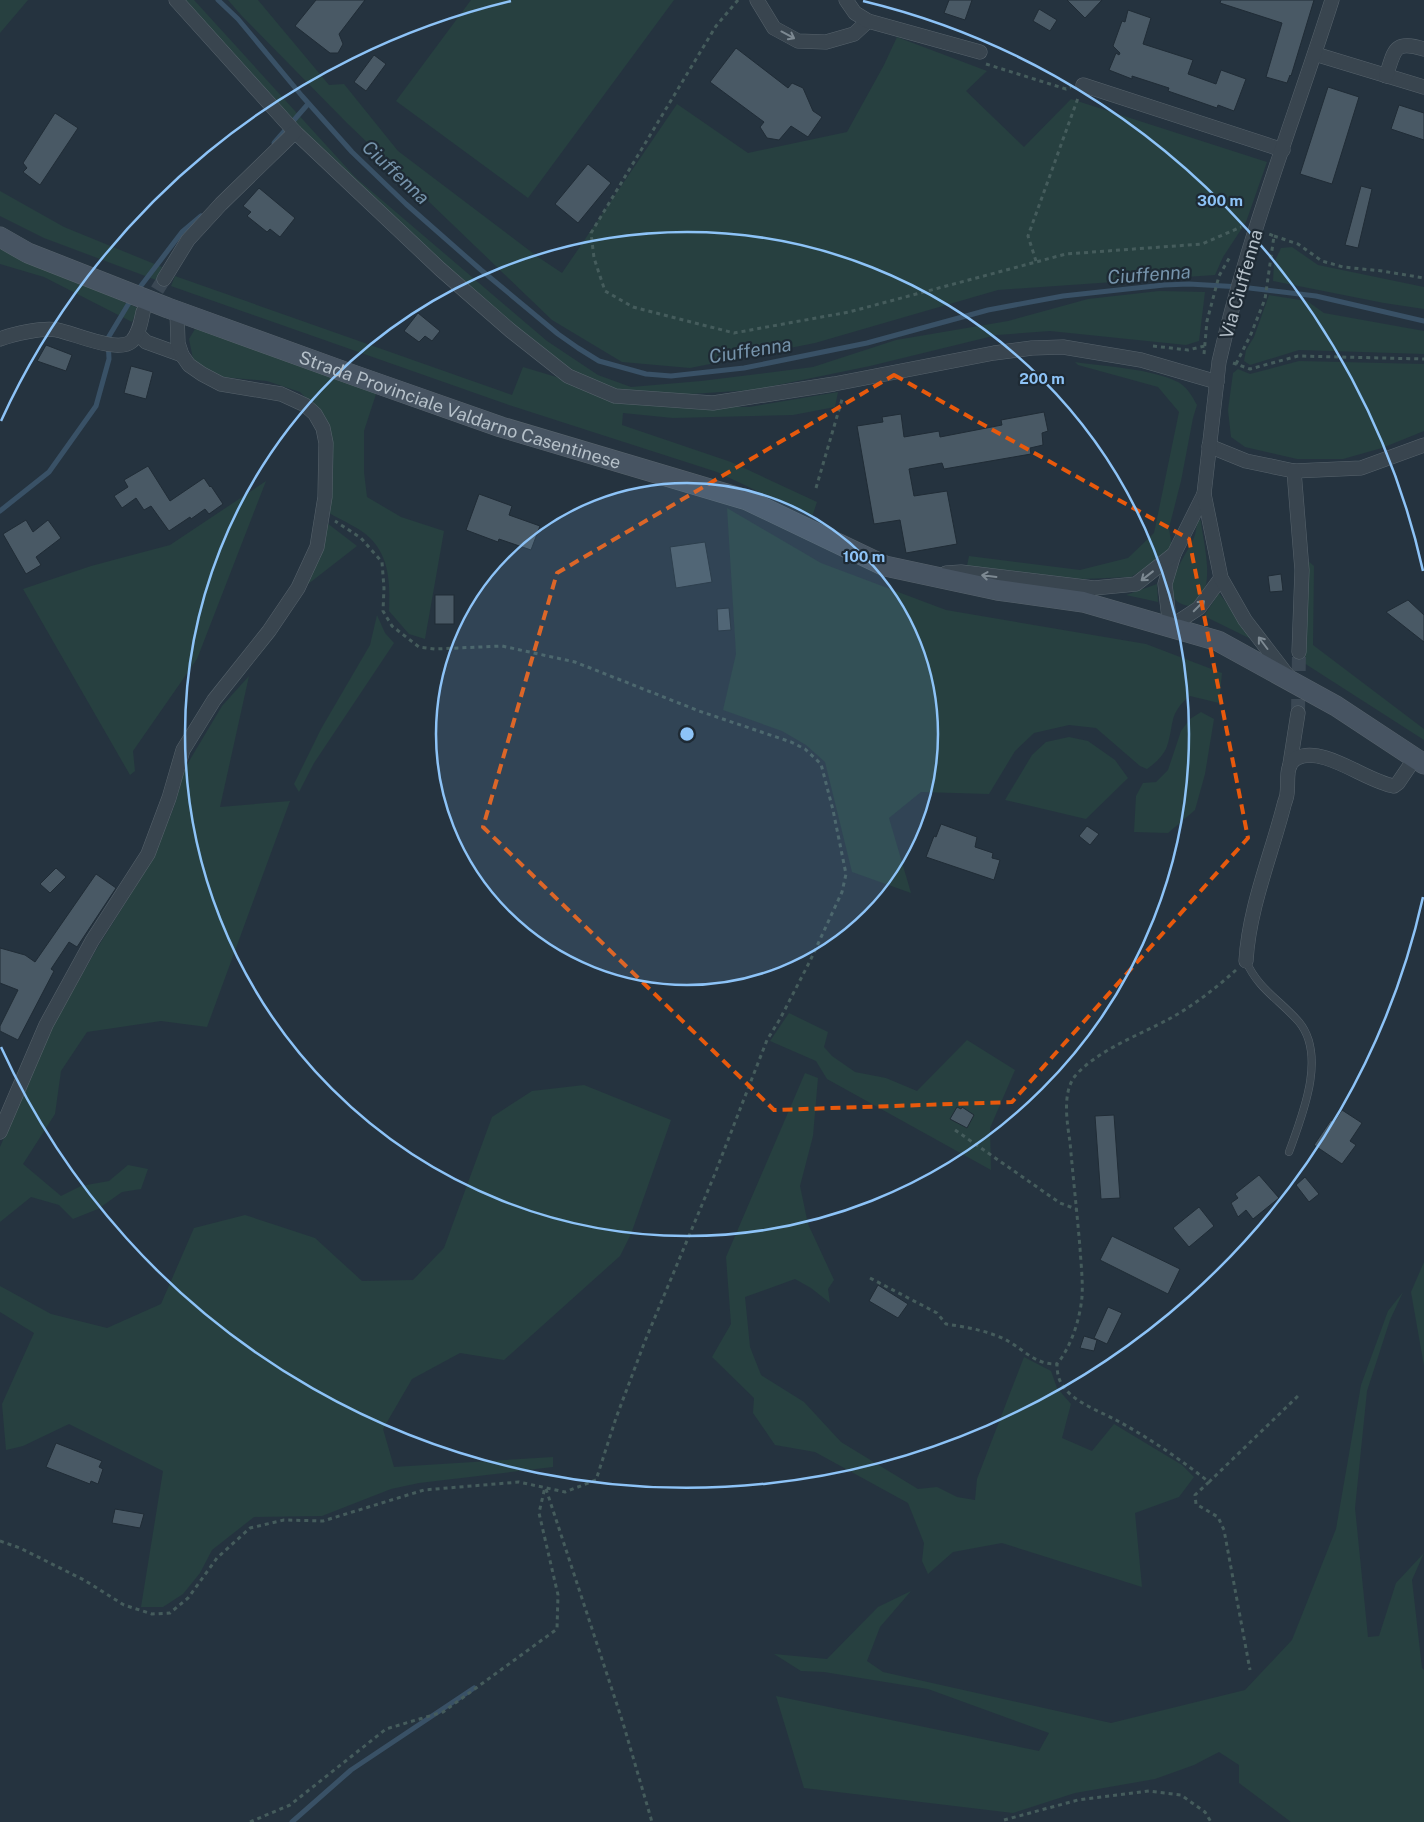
<svg xmlns="http://www.w3.org/2000/svg" width="1424" height="1822" font-family="'Public Sans',sans-serif">
<style>
.green{fill:#274040}
.lines{fill:none;stroke-linecap:round;stroke-linejoin:round}
.stream{stroke:#395166;stroke-width:5}
.building{fill:#495965;stroke:#202c36}
.minor-tunnel{stroke:#3b4854;stroke-width:14;stroke-dasharray:14 7;stroke-linecap:butt}
.service-casing{stroke:#57636c;stroke-width:8}
.minor-casing{stroke:#57636c;stroke-width:15}
.secondary-casing{stroke:#57636c;stroke-width:21}
.path{stroke:#455c5c;stroke-width:3;stroke-dasharray:4 4;stroke-linecap:butt}
.service{stroke:#39454f;stroke-width:7}
.minor{stroke:#39454f;stroke-width:14}
.secondary{stroke:#475462;stroke-width:20}
.oneway{stroke:#7d8992}
.marked{fill:none;stroke:#e8590c;stroke-width:4;stroke-dasharray:10 6;stroke-linejoin:round}
.ring{fill:none;stroke:#8dc3f7;stroke-width:2.5}
.labels{text-anchor:middle;dominant-baseline:central;stroke-width:4.5;stroke-linejoin:round;paint-order:stroke}
.street-label{font-size:18px;fill:#b5c0c9;stroke:#1e2a34}
.water-label{font-size:19px;font-style:italic;fill:#7694ac;stroke:#1e2a34}
.centre{fill:#8dc3f7;stroke:#1e2a34;stroke-width:2.5}
.ring-label{font-size:15px;text-anchor:middle;font-weight:bold;fill:#8dc3f7;stroke:#1e2a34;stroke-width:4.5;stroke-linejoin:round;paint-order:stroke}
</style>
<rect width="100%" height="100%" fill="#25333f"/>
<g class="green">
<path d="M0,0h28l-28,33z"/>
<path d="M180,0h14l162,178 191,163 51,34 33,12 70,-6 112,-14 83,-27 112,-19 80,-22 71,-8 46,1 -6,49 -13,4 -136,-14 -53,4 -127,31 -117,24 -78,5 -57,-3 -48,-20 -84,-68 -134,-121z"/>
<path d="M228,0h30l71,85 15,-1 54,67 140,106 24,16 115,-169 71,49 99,-21 37,-67 13,-28 90,34 -21,20 58,56 47,-48 196,63 -21,60 -23,35 -8,18 -217,15 -183,53 -125,25 -68,-6 -70,-42 -205,-197 -106,-108z"/>
<path d="M471,0h203l-146,198 -132,-97z"/>
<path d="M0,191l64,36 98,40 -6,13 -112,-42 -44,-22z"/>
<path d="M1292,247l26,18 106,22v22l-40,-6 -111,-22 1,-18 7,-15z"/>
<path d="M0,249l138,59 -6,14 -88,-45 -44,-13z"/>
<path d="M175,276l337,119 11,-28 40,12 46,22 52,5 88,1 89,-15 -3,15 -42,8 -120,3 -50,-5 -1,12 109,37 86,40 -5,15 -95,-45 -208,-67 -338,-119z"/>
<path d="M1269,295l38,6 17,12 100,18v23l-125,-4 -49,15 -6,-4 2,-11 8,-13z"/>
<path d="M195,329l15,3 167,59 -13,40v41l3,25 34,20 43,14 -19,108 -16,-5 -20,-23c1,-27 1,-53 -19,-73 -10,-10 -29,-18 -41,-25l-9,-101 -20,-20 -33,-11 -45,-4 -22,-8 -7,-10 -4,-20z"/>
<path d="M1299,361l125,3v67l-42,17 -39,11h-46l-52,-12 -14,-10 -3,-27 5,-37 5,-4 12,5z"/>
<path d="M1075,362c32,5 74,6 103,20 9,5 14,14 19,23l-4,13 -12,63 -12,47 3,20 -13,12 -28,17 -49,2 -115,-13 2,-10 111,14 48,-12 26,-25 25,-121 -21,-25 -80,-22z"/>
<path d="M266,481l-69,178 -64,92 2,20 -5,4 -107,-186 68,-23 79,-21z"/>
<path d="M727,508l94,55 125,47 200,34 76,29 -3,30 -29,-7c-23,18 -15,30 -24,53 -4,8 -12,15 -19,20l-7,-3 -44,-38 -27,-3 -35,8 -19,18 -26,43 -68,-2 -32,26 22,75 -59,-21 -27,-110 -19,-17 -24,-14 -59,-21 13,-56z"/>
<path d="M1198,519l3,2c2,21 14,62 -2,79 -2,2 -7,4 -10,6 -39,-7 0,-53 6,-71 1,-5 2,-11 3,-16z"/>
<path d="M327,523l30,23 -54,42z"/>
<path d="M1307,560l7,6 -1,79 111,84v11l-120,-77z"/>
<path d="M1157,584l1,18 -32,-7z"/>
<path d="M1219,593l36,48 -51,-25z"/>
<path d="M377,615l8,18 9,10 -80,120 -15,29 -5,-8 27,-55 49,-84z"/>
<path d="M249,676l-29,131 70,-6 -83,226 -46,-6 -74,11 -26,39 -6,43 -32,50 38,32 20,-10 28,-5 19,-16 20,4 -7,20 -19,3 -24,17 -25,10 -14,-14 -28,-8 -31,25v-75l50,-116 46,-81 56,-90 22,-53 11,-39 37,-62z"/>
<path d="M1201,712l13,7 -9,55 -10,36 -27,23 -34,-1 2,-36 7,-13 13,-1 12,-12 13,-39 9,-12z"/>
<path d="M1069,737l19,4 27,19 13,18 -42,41 -81,-19 27,-45 14,-13z"/>
<path d="M789,1013l39,19 -4,15 8,9 23,16 31,6 31,13 50,-51 48,30 -25,58 1,42 -164,-91 -11,-18 -46,-20z"/>
<path d="M805,1073l13,5 -5,58 -13,50 8,38 26,56 -6,9 2,14 -19,-15 -16,-9 -50,18 5,50 11,28 43,27 37,40 77,47 19,-2 20,10 18,3 2,-21 47,-122 27,14 6,17 14,16 -9,34 30,13 22,-27 68,41 12,12 -15,20 -44,16 7,74 -140,-44 -49,9 -25,22 -6,-13 2,-18 -16,-40 -93,-51 -40,-7 -22,-32 1,-15 -42,-41 19,-33 -5,-67z"/>
<path d="M584,1085l87,35 -40,114 -11,22 -116,104 -44,-7 -48,26 -29,50 11,38 159,-10v10l-134,16 -28,6 -69,27 -68,1 -42,33 -12,23 -17,21 -20,13h-22l22,-136 -94,-47 -46,22 -17,4 -4,-46 32,-71 -34,-21v-26l51,28 56,14 54,-24 33,-76 51,-13 70,23 47,43 51,-1 31,-32 48,-131 40,-26z"/>
<path d="M1424,1262v104l-13,-74z"/>
<path d="M1403,1292l-13,28 -23,71 -12,117 13,129 11,-1 17,-53 28,-30 -12,27 10,88 2,2v152h-133l-52,-39v-18l-20,-13 -25,13 -39,14 -80,14 -62,20 -209,-25 -28,-92 263,55 10,-18 -121,-44 -104,-17 -23,-1 -27,-17 53,5 51,-52 33,-16 -31,36 -13,34 16,11 228,51 134,-33 47,-50 44,-111 25,-144 27,-74z"/>
</g>
<g class="lines">
<g class="stream">
<path d="M218,0l20,19 64,77 50,56 54,52 75,66 77,64 20,14 21,13 47,13 25,2 73,-8 123,-25 121,-33 75,-14 101,-11 25,-1 52,3 75,9 108,25"/>
<path d="M274,143l34,-39"/>
<path d="M137,291l45,-59 19,-16"/>
<path d="M0,511l49,-39 47,-66 13,-47 -1,-21 24,-40"/>
<path d="M292,1822l59,-52 123,-82"/>
</g>
</g>
<g class="building">
<path d="M316,0h49l-26,34 4,10 -5,9h-8l-35,-27z"/>
<path d="M949,0h23l-7,20 -21,-7z"/>
<path d="M1067,0h35l-17,18z"/>
<path d="M1221,0h93l-23,76 -1,-1 -3,8 -21,-6 16,-54 -62,-20z"/>
<path d="M1039,9l18,11 -7,11 -17,-10z"/>
<path d="M1128,10l23,8 -8,26 50,16 -5,14 28,10 5,-14 25,9 -12,32 -16,-6 -1,3 -49,-17 1,-3 -37,-12v3l-23,-9 7,-17 3,2 1,-2 -7,-7 9,-25 3,1z"/>
<path d="M736,48l52,40 4,-5 11,5 10,23 9,6 -14,20 -17,-11 -12,14 -12,-2 -7,-11 4,-5 -54,-40z"/>
<path d="M374,55l12,9 -20,27 -12,-9z"/>
<path d="M1328,87l31,10 -27,87 -32,-10z"/>
<path d="M1399,105l25,8v27l-33,-11z"/>
<path d="M55,113l23,15 -38,57 -17,-13 4,-4 -4,-5z"/>
<path d="M588,164l23,19 -33,40 -23,-19z"/>
<path d="M1361,186l11,3 -14,59 -13,-3z"/>
<path d="M259,188l36,30 -15,19 -10,-8 -3,3 -20,-16 4,-4 -8,-6z"/>
<path d="M418,313l22,18 -8,10 -7,-5 -6,6 -15,-11z"/>
<path d="M46,345l26,10 -6,16 -29,-10z"/>
<path d="M131,366l22,6 -7,27 -22,-6z"/>
<path d="M1044,412l4,19 -6,2 1,12 -13,3 1,6 -87,15 -2,-6 -33,6 5,27 33,-5 10,53 -51,9 -6,-33 -26,4 -17,-98 26,-4 -1,-5 19,-3 3,23 35,-6 1,6 62,-12 -1,-5z"/>
<path d="M148,466l22,35 34,-23 6,9 1,-1 12,18 -14,10 -4,-5 -14,10 -1,-2 -21,14 -18,-25 -7,4 -8,-12 -14,10 -8,-12 14,-9 -4,-7z"/>
<path d="M479,494l33,12 -3,9 31,11 -9,24 -32,-11 -1,3 -32,-12z"/>
<path d="M26,520l7,12 15,-12 13,18 -25,19 5,8 -15,9 -23,-40z"/>
<path d="M705,542l7,40 -36,6 -6,-41z"/>
<path d="M1281,574l2,17 -13,1 -2,-16z"/>
<rect x="435" y="595" width="19" height="29"/>
<path d="M1408,600l16,15v27l-38,-30z"/>
<path d="M729,608l2,22 -13,1 -1,-22z"/>
<path d="M941,824l36,13 -2,10 18,6 -1,5 8,2 -6,20 -68,-23 8,-21 2,1z"/>
<path d="M1087,826l12,8 -9,11 -11,-9z"/>
<path d="M56,868l10,9 -16,16 -10,-9z"/>
<path d="M96,874l20,14 -39,59 -8,-5 -18,27 3,2 -36,69 -18,-9v-5l18,-36 -18,-7v-35l25,7 10,7z"/>
<path d="M957,1107l4,2 1,-2 12,8 -7,13 -17,-9z"/>
<path d="M1342,1110l20,13 -12,18 6,4 -14,19 -28,-19 17,-25 3,2z"/>
<path d="M1114,1115l6,83 -19,1 -6,-83z"/>
<path d="M1259,1175l20,23 -26,21 -7,-9 -8,7 -7,-14 7,-5 -3,-4z"/>
<path d="M1305,1177l14,17 -10,8 -13,-17z"/>
<path d="M1199,1207l15,19 -25,21 -16,-19z"/>
<path d="M1112,1236l68,33 -12,25 -68,-34z"/>
<path d="M878,1285l30,19 -10,14 -29,-17z"/>
<path d="M1108,1307l14,6 -15,31 -13,-6z"/>
<path d="M1084,1336l13,4 -3,11 -14,-3z"/>
<path d="M56,1443l46,18 -3,6 4,2 -5,15 -7,-3 -1,3 -44,-17z"/>
<path d="M115,1509l29,5 -4,14 -28,-5z"/>
</g>
<g class="lines">
<g class="minor-tunnel">
<path d="M146,308l18,-29"/>
<path d="M1298,713l1,-61"/>
</g>
<g class="service-casing">
<path id="service" d="M1246,961c12,28 34,39 53,61 28,34 3,94 -10,130"/>
</g>
<g class="minor-casing">
<g id="minor">
<path d="M176,0l119,132 145,137 71,62 57,45 47,20 98,7 121,-19 160,-31 38,-5 31,-1 78,13 76,22"/>
<path d="M757,0l17,28 24,13 28,1 28,-8 14,-13"/>
<path d="M846,0l9,13 13,8 112,31"/>
<path d="M1315,54l109,33"/>
<path d="M1386,76c9,-26 7,-36 38,-27"/>
<path d="M1083,85l200,65"/>
<path d="M164,279l24,-39 33,-36 74,-72"/>
<path d="M137,333l9,9 36,13"/>
<path d="M0,339c13,-5 44,-12 57,-9 17,3 61,24 75,11 7,-8 9,-19 11,-29"/>
<path d="M1209,446l37,15 48,10 67,-3 63,-23"/>
<path d="M1294,471l8,99 -3,82"/>
<path d="M1174,554l-9,30 5,43 29,-19 22,-30"/>
<path d="M946,573l15,-1 133,16 42,-4 38,-30 30,-60"/>
<path d="M1288,676l-43,-56 -24,-42 -17,-84 15,-132c28,-124 75,-242 113,-362"/>
<path d="M1290,764l8,-51"/>
<path d="M1246,961c3,-53 25,-105 38,-156 1,-4 3,-8 3,-11 2,-12 -3,-29 10,-36 26,-13 70,24 97,28l4,-3 17,-25"/>
<path d="M0,1132l46,-107 46,-84 56,-87 21,-56 14,-48 31,-50 55,-69 29,-43 19,-41 8,-50 1,-54 -3,-15 -8,-14 -10,-9 -24,-11 -60,-10 -19,-10 -13,-9 -7,-10 -4,-12 -1,-31"/>
</g>
</g>
<g class="secondary-casing">
<g id="secondary">
<path id="s1" d="M0,237l28,16 140,55 188,68 145,51 246,73 138,66 112,24 86,12 135,39 118,65 88,58"/>
</g>
</g>
<g class="path">
<path d="M738,0l-22,26 -125,207 3,25 11,33 28,16 101,26 115,-21 217,-58 136,-10 39,-17"/>
<path d="M986,64l80,25 5,-2"/>
<path d="M1274,236l24,8 24,17 21,6 39,4 42,7"/>
<path d="M1036,261l-8,-25 50,-138"/>
<path d="M1153,346l35,4 17,-4"/>
<path d="M1204,354l3,-33 12,-45 12,-21"/>
<path d="M1233,363l17,6 48,-13 126,3"/>
<path d="M1236,364l15,-30 14,-35 9,-63 -5,-2"/>
<path d="M816,488l27,-92"/>
<path d="M1236,970c-20,18 -43,36 -67,49 -28,15 -73,32 -94,57 -13,17 -8,46 -5,66 3,35 7,70 10,106 1,16 3,33 2,49 -2,22 -11,50 -25,67 0,10 2,19 10,27 12,13 34,21 49,29 33,18 64,39 93,62l91,-88"/>
<path d="M955,1130l105,73 16,6"/>
<path d="M870,1278l67,35 9,11c20,3 44,7 62,17 16,9 28,24 49,23"/>
<path d="M1209,1482l-14,13 1,9 22,13 6,13 26,140"/>
<path d="M546,1489l77,234 29,99"/>
<path d="M0,1541l20,7 64,32 40,25 28,9 18,-1 18,-15 29,-40 33,-30 34,-8 39,1 101,-31 95,-8 46,10 31,-12 20,-62 29,-77 69,-165 53,-136 13,-21 30,-58 32,-69 4,-18 -13,-64 -12,-46 -16,-15 -14,-7 -92,-31 -124,-49 -73,-16 -67,3 -16,-2 -27,-21 -9,-15 1,-23 -2,-26 -21,-24 -26,-17"/>
<path d="M1004,1820l74,-20 71,-9 32,4 24,17 6,10"/>
<path d="M250,1822l40,-17 96,-76 57,-17 114,-83 1,-34 -19,-82 6,-26"/>
</g>
<use href="#service" class="service"/>
<use href="#minor" class="minor"/>
<use href="#secondary" class="secondary"/>
</g>
<defs><path id="oneway-shaft" d="M-6 0H5M1.5-3L5.5 0L1.5 3" fill="none" stroke-width="1.6" stroke-linecap="round" stroke-linejoin="round" transform="scale(1.25)"/></defs>
<g class="oneway">
<use href="#oneway-shaft" transform="translate(788 35) rotate(28)"/>
<use href="#oneway-shaft" transform="translate(989 576) rotate(-173)"/>
<use href="#oneway-shaft" transform="translate(1147 576) rotate(142)"/>
<use href="#oneway-shaft" transform="translate(1199 606) rotate(-45)"/>
<use href="#oneway-shaft" transform="translate(1263 643) rotate(-127)"/>
</g>
<path class="marked" d="M894,375l295,164 59,299 -236,264 -238,8 -291,-283 74,-254z"/>
<circle cx="687" cy="734" r="251" fill="#8dc3f7" fill-opacity=".12"/>
<g class="ring">
<circle cx="687" cy="734" r="251"/>
<circle cx="687" cy="734" r="502"/>
<path d="M1423 897A754 754 0 0 1 1 1047M1 421A754 754 0 0 1 511 1M863 1A754 754 0 0 1 1423 571"/>
</g>
<g class="labels">
<g class="street-label">
<text transform="translate(1241 284) rotate(-74)">Via Ciuffenna</text>
<text stroke="none"><textPath href="#s1" startOffset="492">Strada Provinciale Valdarno Casentinese</textPath></text>
</g>
<g class="water-label">
<text transform="translate(396 172) rotate(43)">Ciuffenna</text>
<text transform="translate(1149 274) rotate(-4)">Ciuffenna</text>
<text transform="translate(750 350) rotate(-9)">Ciuffenna</text>
</g>
</g>
<circle cx="687" cy="734" r="8" class="centre"/>
<g class="ring-label">
<text x="1220" y="206">300 m</text>
<text x="1042" y="384">200 m</text>
<text x="864" y="562">100 m</text>
</g>
</svg>
